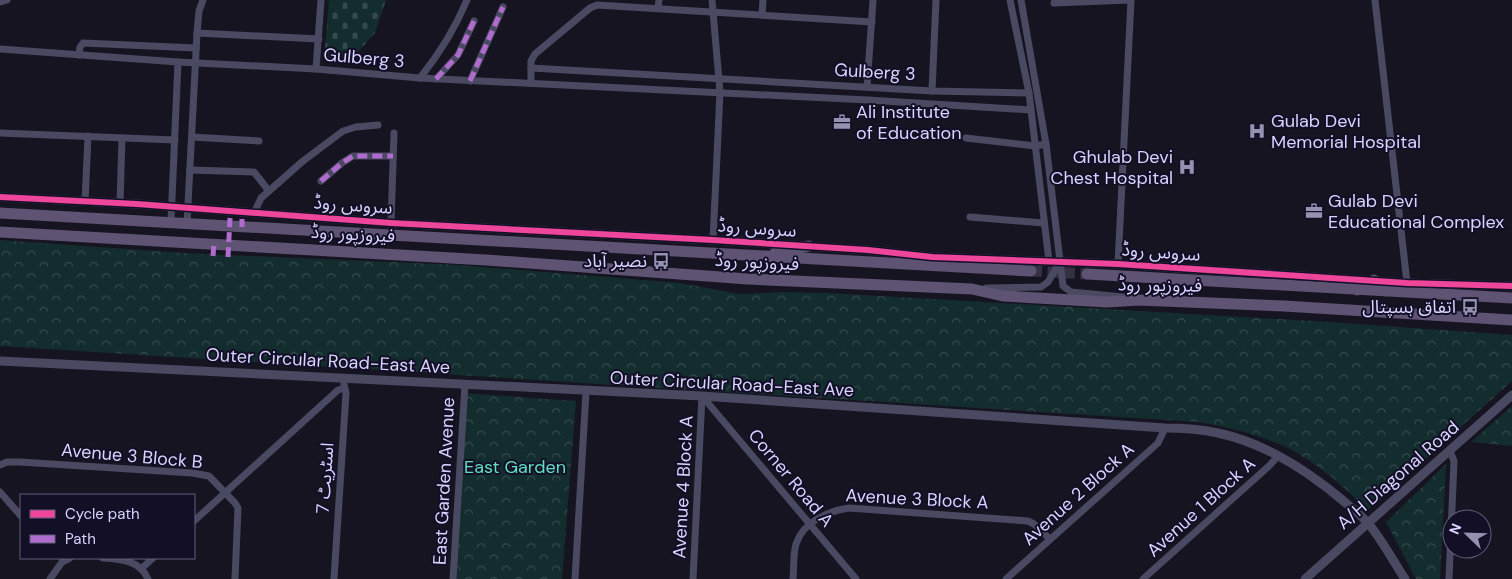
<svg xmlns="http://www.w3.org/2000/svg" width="1512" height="579" font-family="'DM Sans','Noto Sans Arabic',sans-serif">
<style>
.cemetery{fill:url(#cemetery-stones)}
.park{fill:url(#park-crowns)}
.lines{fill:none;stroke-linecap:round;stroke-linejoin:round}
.primary-tunnel{stroke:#333142;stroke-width:11;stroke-dasharray:11 5.5;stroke-linecap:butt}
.minor{stroke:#4a4962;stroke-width:7}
.tertiary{stroke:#4a4962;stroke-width:9}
.primary{stroke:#5e5373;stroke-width:11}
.quiet{stroke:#b06ccc;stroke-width:5;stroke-dasharray:10 5;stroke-linecap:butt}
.cycleway-casing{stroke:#130f26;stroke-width:9}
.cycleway{stroke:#ed469a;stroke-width:6}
.labels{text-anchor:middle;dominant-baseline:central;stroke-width:4;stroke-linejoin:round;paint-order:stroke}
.street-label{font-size:18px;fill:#d9d4ff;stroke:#130f26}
.poi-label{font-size:18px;fill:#d9d4ff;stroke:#130f26;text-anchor:start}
.park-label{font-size:18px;fill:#5fe0c0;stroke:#130f26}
</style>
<defs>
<pattern id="cemetery-stones" width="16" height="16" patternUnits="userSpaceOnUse" patternTransform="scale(1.25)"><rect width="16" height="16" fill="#132c2d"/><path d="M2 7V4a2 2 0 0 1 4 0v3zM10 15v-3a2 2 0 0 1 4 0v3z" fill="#354a4c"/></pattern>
<pattern id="park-crowns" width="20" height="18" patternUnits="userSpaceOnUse" patternTransform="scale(1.25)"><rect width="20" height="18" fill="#132c2d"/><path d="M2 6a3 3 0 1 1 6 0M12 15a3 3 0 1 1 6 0" fill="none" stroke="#354a4c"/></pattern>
</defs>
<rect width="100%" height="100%" fill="#161421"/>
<path class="cemetery" d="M329,0h57l-11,33 -28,31 -23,-3z"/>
<g class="park">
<path d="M0,240l184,13 274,12 222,18 60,11 44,-2 45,1 501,29 182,13v46l-144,129c-26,-25 -55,-51 -89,-66 -26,-11 -53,-17 -81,-22l-1198,-76z"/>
<path d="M463,393l113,8 -14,178h-106z"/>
<path d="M1512,406v40l-41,-4z"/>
<path d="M1446,464l-6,115h-24l-30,-57z"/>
</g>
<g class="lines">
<path class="primary-tunnel" d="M1031,271l56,3"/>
<g class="minor">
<path d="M712,0l8,92 -7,148"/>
<path d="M1010,0l19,93 20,168"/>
<path d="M1021,0l25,144 17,142 8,6 52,5"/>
<path d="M1375,0l32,283"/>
<path d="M0,2l7,-2"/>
<path d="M1054,3l75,-3"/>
<path d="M658,8l1,-8"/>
<path d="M762,15l1,-15"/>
<path d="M197,33l122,6"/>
<path d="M0,49l178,13 -7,159"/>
<path d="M79,55l1,-8 3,-4 113,5"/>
<path d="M178,62l138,7 104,9 448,22 163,10"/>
<path d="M531,68l401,23 97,2"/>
<path d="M316,69l5,-69"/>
<path d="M420,78c20,-25 35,-49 47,-78"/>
<path d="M436,79l22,-24 16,-34"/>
<path d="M470,81l33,-74"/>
<path d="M531,82v-21l4,-7 55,-46 7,-3 275,17"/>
<path d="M867,87l6,-87"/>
<path d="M932,91l4,-91"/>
<path d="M0,133l175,7"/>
<path d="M192,137l67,4"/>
<path d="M966,138l69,8 11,-2"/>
<path d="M190,170l64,2 15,19"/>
<path d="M321,181l21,-18 11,-7h40"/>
<path d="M85,202l3,-66"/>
<path d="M120,203l2,-65"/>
<path d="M254,213l7,-15 42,-37 40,-30 13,-4 22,-2"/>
<path d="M970,217l74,6"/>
<path d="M187,223l10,-190 2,-22 4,-11"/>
<path d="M391,223l3,-90"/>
<path d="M1118,264l13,-264"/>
<path d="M986,288l55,-1 7,-5 12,-20"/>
<path d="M702,396l154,183"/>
<path d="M0,465l7,-3h13l172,11 17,3 26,27 3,5 -3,71"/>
<path d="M0,492l21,24"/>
<path d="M194,521l144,-131 6,-2"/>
<path d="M103,558c17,1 37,2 45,21"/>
<path d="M141,569l12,-11"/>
<path d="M50,579l12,-17 8,-4"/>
<path d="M334,579l12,-186 -2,-9"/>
<path d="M453,579l12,-195"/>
<path d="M575,579l11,-187"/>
<path d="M693,579l9,-183"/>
<path d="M793,579c1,-11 0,-25 3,-35 7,-22 32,-33 53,-36l179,13 6,3 16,15"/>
<path d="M1006,579l152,-136 7,-15"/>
<path d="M1143,579l127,-114 8,-9"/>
<path d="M1449,579l5,-118 -4,-10"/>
</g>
<g class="tertiary">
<path d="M0,197l137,7 254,19 322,17 155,10 64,7 186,7 289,19 105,3"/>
<path d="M0,361l702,35 463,32c18,0 35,1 53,5 47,10 93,40 129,71 9,7 18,15 25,24 12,16 22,34 33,51"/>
<path d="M1305,579l207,-184"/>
</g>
<g class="primary">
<path d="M0,213l1031,58"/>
<path d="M0,232l486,28 262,19 224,10 31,7 104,6 32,-2 145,6 228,14"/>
<path d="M775,253l34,-7"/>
<path d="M1087,274l425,24"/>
<path d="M1357,290l17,-10 12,11"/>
</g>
<g class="quiet">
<path d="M436,79l22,-24 16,-34"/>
<path d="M470,81l33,-74"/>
<path d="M321,181l21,-18 11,-7h40"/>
<path d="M242,227v-8"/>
<path d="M213,256l1,-13"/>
<path d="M228,257l2,-39"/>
</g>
<g class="cycleway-casing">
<path id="cycleway" d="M0,197l137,7 254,19 322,17 155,10 64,7 186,7 289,19 105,3"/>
</g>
<use href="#cycleway" class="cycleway"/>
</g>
<defs>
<g id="office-bare" transform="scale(1.35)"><path d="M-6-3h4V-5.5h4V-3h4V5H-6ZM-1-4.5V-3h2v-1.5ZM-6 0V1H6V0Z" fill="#9591b1" stroke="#130f26" stroke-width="2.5" paint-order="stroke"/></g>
<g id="hospital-bare" transform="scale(1.35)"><path d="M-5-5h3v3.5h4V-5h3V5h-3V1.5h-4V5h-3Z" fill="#9591b1" stroke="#130f26" stroke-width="2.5" paint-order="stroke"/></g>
<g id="bus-bare" transform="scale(1.35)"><path d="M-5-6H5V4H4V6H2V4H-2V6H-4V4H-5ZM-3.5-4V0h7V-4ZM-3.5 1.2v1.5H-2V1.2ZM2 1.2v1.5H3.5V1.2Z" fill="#9591b1" stroke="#130f26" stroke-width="2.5" paint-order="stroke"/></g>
</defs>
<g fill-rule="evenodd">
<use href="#office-bare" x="842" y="122"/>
<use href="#hospital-bare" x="1257" y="131"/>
<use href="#hospital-bare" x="1187" y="167"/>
<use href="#office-bare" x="1314" y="211"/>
<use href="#bus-bare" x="661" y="261"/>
<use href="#bus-bare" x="1470" y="307"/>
</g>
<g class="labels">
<g class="street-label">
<text transform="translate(364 58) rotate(5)">Gulberg 3</text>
<text transform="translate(875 72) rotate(3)">Gulberg 3</text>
<text transform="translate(353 205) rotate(4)">سروس روڈ</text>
<text transform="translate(757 228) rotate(4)">سروس روڈ</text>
<text transform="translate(353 234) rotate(3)">فیروزپور روڈ</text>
<text transform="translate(1161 252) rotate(4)">سروس روڈ</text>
<text transform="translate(757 262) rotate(3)">فیروزپور روڈ</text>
<text transform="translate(1160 285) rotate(1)">فیروزپور روڈ</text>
<text transform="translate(328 361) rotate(3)">Outer Circular Road-East Ave</text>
<text transform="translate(732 384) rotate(3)">Outer Circular Road-East Ave</text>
<text transform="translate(132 456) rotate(5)">Avenue 3 Block B</text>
<text transform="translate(1398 475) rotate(-41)">A/H Diagonal Road</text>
<text transform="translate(325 478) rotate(-86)">اسٹریٹ 7</text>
<text transform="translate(791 478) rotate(50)">Corner Road A</text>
<text transform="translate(444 481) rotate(-87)">East Garden Avenue</text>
<text transform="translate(683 487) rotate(-87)">Avenue 4 Block A</text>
<text transform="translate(1078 494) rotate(-42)">Avenue 2 Block A</text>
<text transform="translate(917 499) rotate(3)">Avenue 3 Block A</text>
<text transform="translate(1201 507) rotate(-42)">Avenue 1 Block A</text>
</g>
<g class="poi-label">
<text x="856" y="112">Ali Institute<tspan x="856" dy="21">of Education</tspan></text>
<text x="1271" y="121">Gulab Devi<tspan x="1271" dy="21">Memorial Hospital</tspan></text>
<text x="1173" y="157" text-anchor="end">Ghulab Devi<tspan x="1173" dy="21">Chest Hospital</tspan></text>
<text x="1328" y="201">Gulab Devi<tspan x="1328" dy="21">Educational Complex</tspan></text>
<text x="647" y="261" text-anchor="end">نصیر آباد</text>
<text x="1456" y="307" text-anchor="end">اتفاق ہسپتال</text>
</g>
<g class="park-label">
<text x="515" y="467">East Garden</text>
</g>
</g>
<rect x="20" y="494" width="175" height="65" fill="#130f26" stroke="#625e7d"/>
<rect x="30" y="510" width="25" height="8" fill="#ed469a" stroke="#625e7d"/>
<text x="65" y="519" font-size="15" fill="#d9d4ff">Cycle path</text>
<rect x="30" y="535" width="25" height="8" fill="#b06ccc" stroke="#625e7d"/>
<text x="65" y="544" font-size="15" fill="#d9d4ff">Path</text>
<g transform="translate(1467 534) rotate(293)"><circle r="24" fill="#130f26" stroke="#625e7d"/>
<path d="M0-4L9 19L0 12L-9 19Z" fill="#9591b1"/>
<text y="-8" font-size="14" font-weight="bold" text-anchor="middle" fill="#d9d4ff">N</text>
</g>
</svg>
